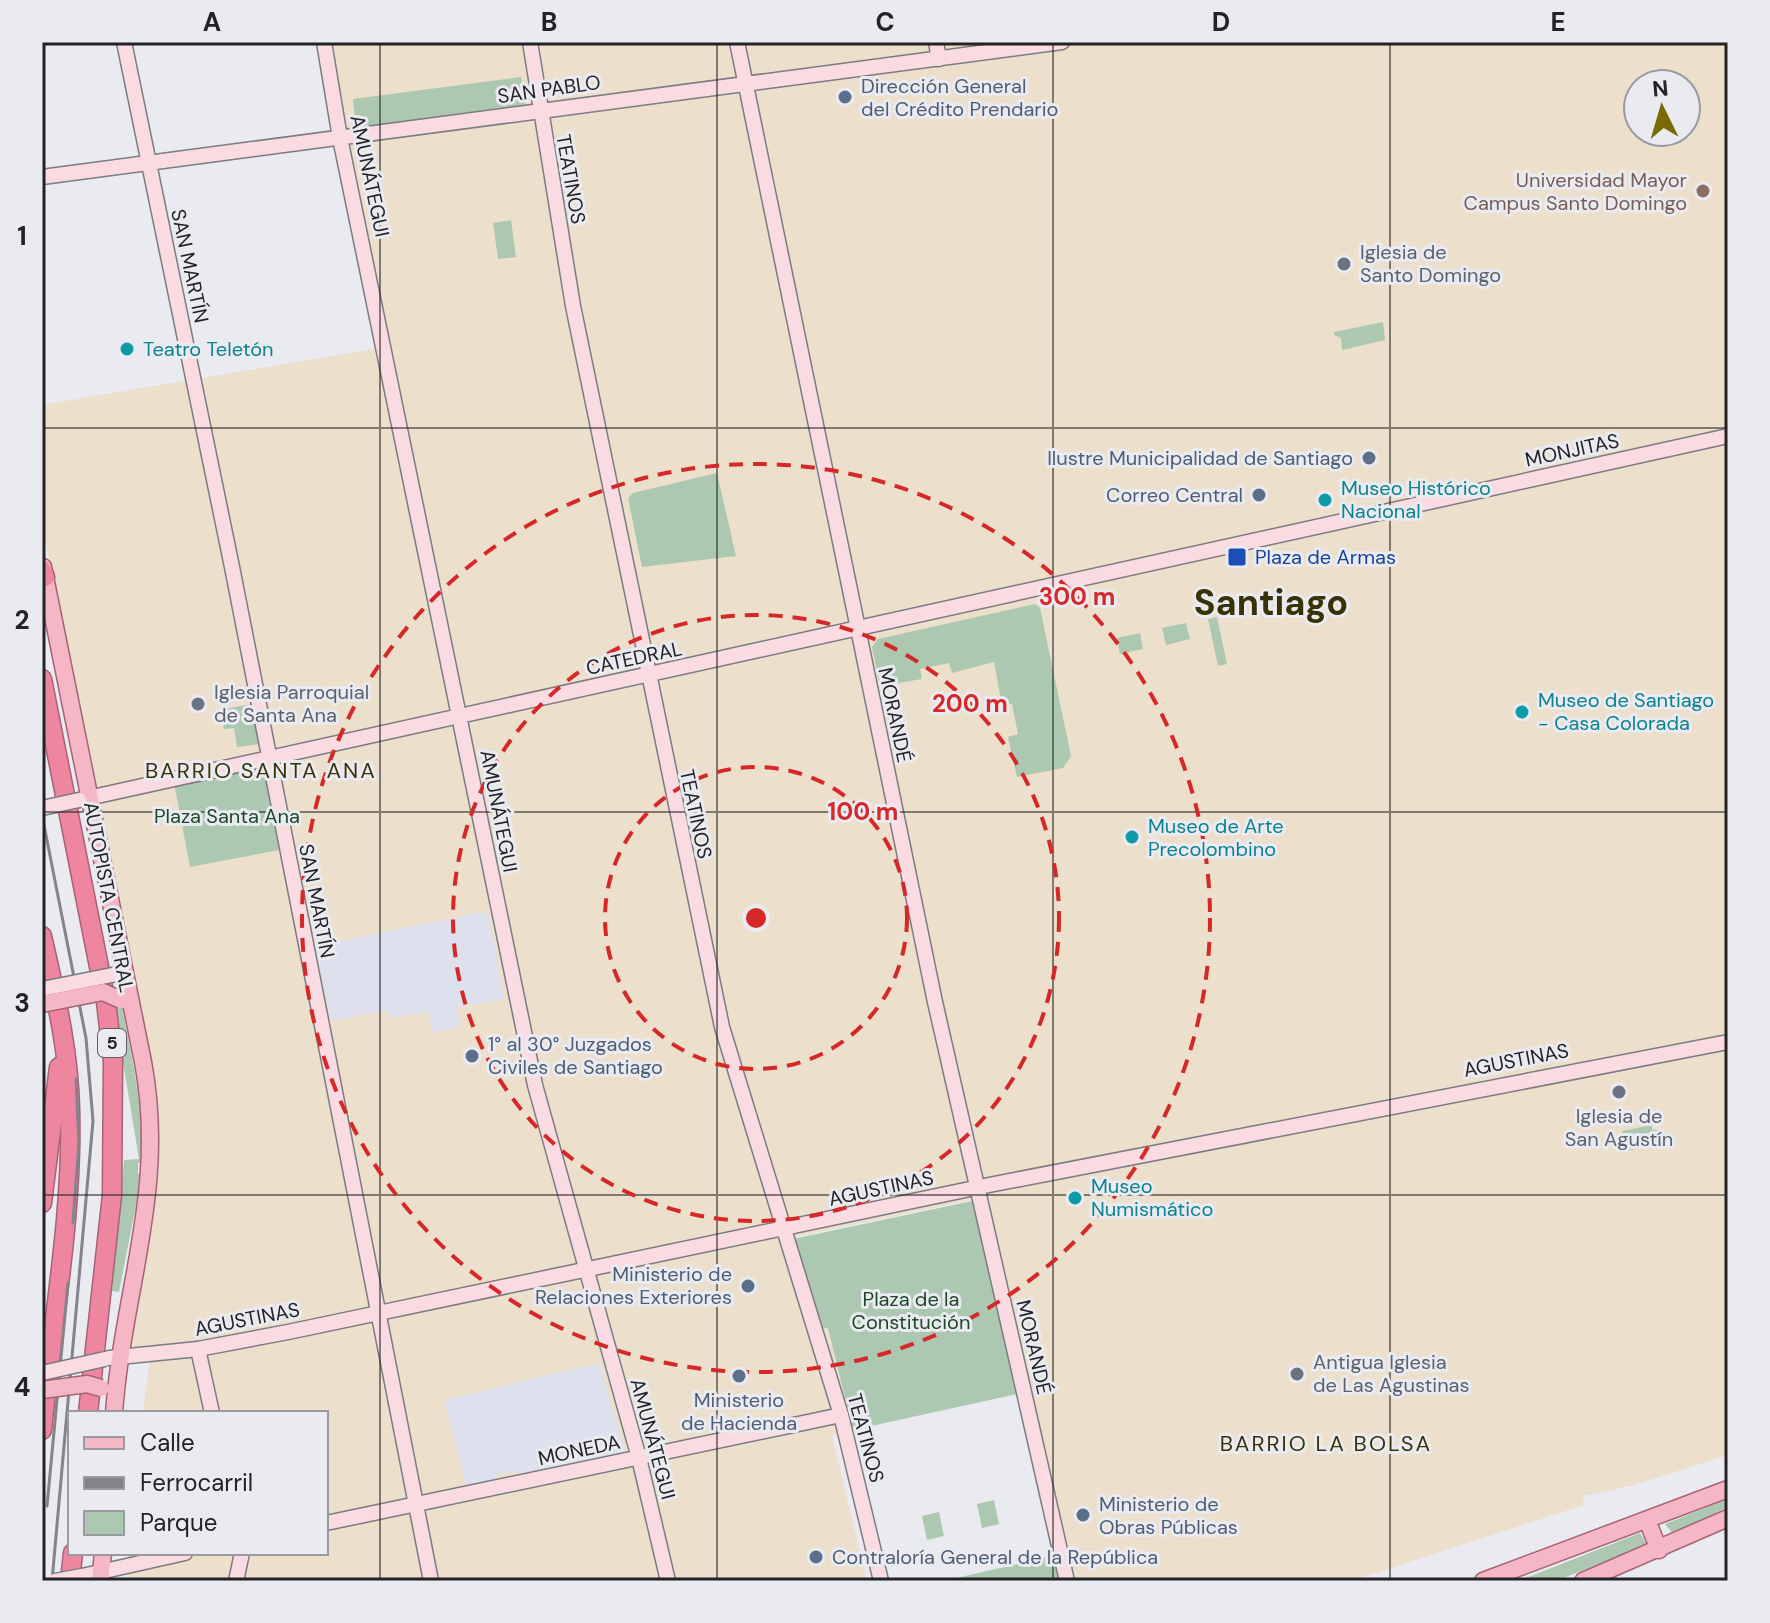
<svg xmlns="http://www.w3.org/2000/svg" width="1770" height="1623" font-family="'DM Sans',sans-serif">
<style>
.commercial{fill:#ecdfcb;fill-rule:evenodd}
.built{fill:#dfe0ee}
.green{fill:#acc8b0}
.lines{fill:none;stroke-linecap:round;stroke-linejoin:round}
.secondary-casing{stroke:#7b7b82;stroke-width:17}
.primary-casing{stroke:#a76375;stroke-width:19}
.highway-casing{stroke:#a76375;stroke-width:21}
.secondary{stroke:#fadbe2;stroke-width:14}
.primary{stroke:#f5b6c6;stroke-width:16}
.highway{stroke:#ee86a0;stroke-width:18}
.rail{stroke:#838388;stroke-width:3}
.secondary-bridge-casing{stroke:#7b7b82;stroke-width:17;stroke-linecap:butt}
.primary-bridge-casing{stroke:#a76375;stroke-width:19;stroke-linecap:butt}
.secondary-bridge{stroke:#fadbe2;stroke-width:14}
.primary-bridge{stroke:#f5b6c6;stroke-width:16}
.grid{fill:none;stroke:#232326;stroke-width:2;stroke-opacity:0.55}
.ring{fill:none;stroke:#d62828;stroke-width:4;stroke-dasharray:14 10}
.service-dot{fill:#5c6f8a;stroke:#eaeaf1;stroke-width:3}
.education-dot{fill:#8d6e63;stroke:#eaeaf1;stroke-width:3}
.worship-dot{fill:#6b7280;stroke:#eaeaf1;stroke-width:3}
.culture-dot{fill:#0f9aa8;stroke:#eaeaf1;stroke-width:3}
.transit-dot{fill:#1a4fb4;stroke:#eaeaf1;stroke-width:3}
.labels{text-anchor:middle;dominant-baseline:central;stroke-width:6;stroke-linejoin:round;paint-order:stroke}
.shield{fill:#eaeaf1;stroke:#5f5f63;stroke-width:2}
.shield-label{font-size:18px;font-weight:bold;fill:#232326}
.service-label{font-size:20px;fill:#4e5e75;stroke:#eaeaf1;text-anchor:start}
.street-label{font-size:20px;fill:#232326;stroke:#eaeaf1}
.education-label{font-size:20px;fill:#785e54;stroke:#eaeaf1;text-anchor:end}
.worship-label{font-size:20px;fill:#5b616d;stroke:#eaeaf1;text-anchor:start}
.culture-label{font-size:20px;fill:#0d838f;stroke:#eaeaf1;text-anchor:start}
.transit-label{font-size:20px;fill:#164399;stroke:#eaeaf1;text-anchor:start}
.park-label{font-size:20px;fill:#1c4826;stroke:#eaeaf1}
.neighbourhood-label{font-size:22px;letter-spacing:2px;fill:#383206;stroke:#eaeaf1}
.town-label{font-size:36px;font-weight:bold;fill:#383206;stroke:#eaeaf1}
.centre{fill:#d62828;stroke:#eaeaf1;stroke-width:4}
.ring-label{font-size:24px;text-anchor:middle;font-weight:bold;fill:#d62828;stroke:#eaeaf1;stroke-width:6;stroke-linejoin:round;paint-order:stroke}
.neatline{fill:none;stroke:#232326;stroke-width:3}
.grid-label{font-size:26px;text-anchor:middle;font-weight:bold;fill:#232326}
</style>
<rect width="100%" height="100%" fill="#eaeaf1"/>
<path class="commercial" d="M317,42h1411v1413l-94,30 -51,11 1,9 -233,76h-274l-48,-191 -12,4 -46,-194 -175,37 24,92 8,-1 15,51 10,51 -21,6 35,145h-753l13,-4 1,-24h198v-140h-183l8,-65 -22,1 26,-182 2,-60 -6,-48 -109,-534v-120l338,-57zM1638,84h48v48h-48z"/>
<g class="built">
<path d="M483,912l6,4 15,83 -47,8 3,20 -28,6 -4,-21 -38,6 -2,-8 -57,11 -16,-75z"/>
<path d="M599,1363l27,90 -109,21 -2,-3 -20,4v4l-29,6 -22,-85z"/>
</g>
<g class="green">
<path d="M521,77l4,28 -169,22 -3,-28z"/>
<path d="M511,220l5,37 -18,2 -5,-36z"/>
<path d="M1383,322l2,18 -43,10 -1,-12 -7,-3v-3z"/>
<path d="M717,473l19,83 -94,11 -14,-69 5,-5z"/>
<path d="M1035,604l5,4 31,148 -8,12 -46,9 -9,-40 10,-3 -6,-30 -10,1 -8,-43 -42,11 -3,-10 -29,6 2,10 -42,7 -8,-39 6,-8z"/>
<path d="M1217,617l10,47 -9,2 -10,-47z"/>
<path d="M1186,623l4,16 -24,6 -4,-17z"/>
<path d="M1140,633l3,16 -23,5 -3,-16z"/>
<path d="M252,704l7,40 -22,3 -3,-19 -10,1 -4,-19z"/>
<path d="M263,765l16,85 -89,17 -16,-84z"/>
<path d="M122,1007c10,52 22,102 20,156h-4v11h4l-23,118 -7,-1 12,-131 15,-1 -25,-151z"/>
<path d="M1652,1125v5h6l3,14 -35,7 -4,-20z"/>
<path d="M972,1201l45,193 -164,36 -25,-102 -8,1 -27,-90z"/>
<path d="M1728,1499v8l-55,27 -8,-10z"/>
<path d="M994,1500l5,24 -17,4 -5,-24z"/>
<path d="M939,1512l5,24 -17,4 -5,-24z"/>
<path d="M1640,1533l7,12 -91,36h-38z"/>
<path d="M1053,1556l6,25h-116z"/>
</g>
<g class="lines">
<g class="secondary-casing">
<g id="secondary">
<path d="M124,42l108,525 199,1014"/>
<path d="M324,42l16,96 195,947 104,373 29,123"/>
<path d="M530,42l43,264 149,721 119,388 40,166"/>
<path d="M737,42l198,960 132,579"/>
<path d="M936,42l3,17"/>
<path d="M42,177l1020,-135"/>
<path d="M79,800l1649,-364"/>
<path d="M198,1349l14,64"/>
<path d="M109,1358l89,-9 90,-17 701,-147 739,-143"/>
<path d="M326,1523l515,-108"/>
<path d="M82,1576l103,-23"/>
<path d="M236,1581l6,-28"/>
</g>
</g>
<g class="primary-casing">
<g id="primary">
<path d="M43,567l100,495c24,127 -20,227 -29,351"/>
<path d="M1647,1520l12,30"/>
<path d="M100,1581l3,-28"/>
<path d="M1483,1581l245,-92"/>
<path d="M1583,1581l145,-63"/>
</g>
</g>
<g class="highway-casing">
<g id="highway">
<path d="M42,570l3,7"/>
<path d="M42,679l64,323 7,60 -1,133 -24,218"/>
<path d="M42,936c13,57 27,114 28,173 3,107 -18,215 -28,321"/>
<path d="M42,1203l17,-136"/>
<path d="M70,1581l3,-28"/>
</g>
</g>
<use href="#secondary" class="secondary"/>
<use href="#primary" class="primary"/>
<use href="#highway" class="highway"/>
<g class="rail">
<path d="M42,815l44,223 7,83 -41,460"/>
<path d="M73,1223l6,-80 -3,-64"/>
<path d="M47,1506l21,-223"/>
</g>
<g class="secondary-bridge-casing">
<g id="secondary-bridge">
<path d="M42,808l37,-8"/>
<path d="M42,989l75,-15"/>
<path d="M42,1373l63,-14"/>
<path d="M55,1581l27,-5"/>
</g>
</g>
<g class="primary-bridge-casing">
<g id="primary-bridge">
<path d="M42,1004l61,-12 18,8"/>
<path d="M42,1390l45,-6 14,4"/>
</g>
</g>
<use href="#secondary-bridge" class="secondary-bridge"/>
<use href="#primary-bridge" class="primary-bridge"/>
</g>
<path class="grid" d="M380,42v1539M717,42v1539M1053,42v1539M1390,42v1539M42,428h1686M42,812h1686M42,1195h1686"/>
<g class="ring">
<circle cx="756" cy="918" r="151"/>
<circle cx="756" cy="918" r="303"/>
<circle cx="756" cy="918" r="454"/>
</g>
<g class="service-dot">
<circle cx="845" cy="97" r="8"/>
<circle cx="1369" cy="458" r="8"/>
<circle cx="1259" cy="495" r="8"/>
<circle cx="472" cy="1056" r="8"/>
<circle cx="748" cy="1286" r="8"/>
<circle cx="739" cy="1376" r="8"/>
<circle cx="1083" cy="1515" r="8"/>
<circle cx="816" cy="1557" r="8"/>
</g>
<circle class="education-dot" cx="1703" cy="191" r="8"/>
<g class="worship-dot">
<circle cx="1344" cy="264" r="8"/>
<circle cx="198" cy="704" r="8"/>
<circle cx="1619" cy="1092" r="8"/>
<circle cx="1297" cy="1374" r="8"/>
</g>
<g class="culture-dot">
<circle cx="127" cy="349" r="8"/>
<circle cx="1325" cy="500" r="8"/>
<circle cx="1522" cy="712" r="8"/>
<circle cx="1132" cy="837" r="8"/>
<circle cx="1075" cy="1198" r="8"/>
</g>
<rect class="transit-dot" x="1227" y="547" width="20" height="20" rx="4"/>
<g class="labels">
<rect class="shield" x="98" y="1029" width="28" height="28" rx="6"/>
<g class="shield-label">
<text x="112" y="1043">5</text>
</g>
<g class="service-label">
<text x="861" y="86">Dirección General<tspan x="861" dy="23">del Crédito Prendario</tspan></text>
<text x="1353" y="458" text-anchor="end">Ilustre Municipalidad de Santiago</text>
<text x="1243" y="495" text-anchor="end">Correo Central</text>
<text x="488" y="1044">1° al 30° Juzgados<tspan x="488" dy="23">Civiles de Santiago</tspan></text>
<text x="732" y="1274" text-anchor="end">Ministerio de<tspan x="732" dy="23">Relaciones Exteriores</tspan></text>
<text x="739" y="1400" text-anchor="middle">Ministerio<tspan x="739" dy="23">de Hacienda</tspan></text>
<text x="1099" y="1504">Ministerio de<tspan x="1099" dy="23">Obras Públicas</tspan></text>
<text x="832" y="1557">Contraloría General de la República</text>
</g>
<g class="street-label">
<text transform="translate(549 89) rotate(-8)">SAN PABLO</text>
<text transform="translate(370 176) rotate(78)">AMUNÁTEGUI</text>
<text transform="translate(571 179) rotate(80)">TEATINOS</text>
<text transform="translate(190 266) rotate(78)">SAN MARTÍN</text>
<text transform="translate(1572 450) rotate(-12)">MONJITAS</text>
<text transform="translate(634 658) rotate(-12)">CATEDRAL</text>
<text transform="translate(895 715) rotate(78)">MORANDÉ</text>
<text transform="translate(499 811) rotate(79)">AMUNÁTEGUI</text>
<text transform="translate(696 814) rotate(78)">TEATINOS</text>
<text transform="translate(109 897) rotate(79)">AUTOPISTA CENTRAL</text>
<text transform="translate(317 901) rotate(79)">SAN MARTÍN</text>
<text transform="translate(1516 1060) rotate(-11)">AGUSTINAS</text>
<text transform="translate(881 1188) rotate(-12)">AGUSTINAS</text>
<text transform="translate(247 1319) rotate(-11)">AGUSTINAS</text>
<text transform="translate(1034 1347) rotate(77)">MORANDÉ</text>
<text transform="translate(866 1438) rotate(75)">TEATINOS</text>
<text transform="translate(653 1439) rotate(75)">AMUNÁTEGUI</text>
<text transform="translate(579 1450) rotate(-12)">MONEDA</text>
</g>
<g class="education-label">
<text x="1687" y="180">Universidad Mayor<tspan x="1687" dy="23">Campus Santo Domingo</tspan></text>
</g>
<g class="worship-label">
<text x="1360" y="252">Iglesia de<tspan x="1360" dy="23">Santo Domingo</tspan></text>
<text x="214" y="692">Iglesia Parroquial<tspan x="214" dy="23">de Santa Ana</tspan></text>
<text x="1619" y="1116" text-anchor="middle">Iglesia de<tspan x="1619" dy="23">San Agustín</tspan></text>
<text x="1313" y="1362">Antigua Iglesia<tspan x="1313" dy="23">de Las Agustinas</tspan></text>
</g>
<g class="culture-label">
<text x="143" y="349">Teatro Teletón</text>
<text x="1341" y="488">Museo Histórico<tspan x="1341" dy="23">Nacional</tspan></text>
<text x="1538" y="700">Museo de Santiago<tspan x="1538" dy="23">- Casa Colorada</tspan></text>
<text x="1148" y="826">Museo de Arte<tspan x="1148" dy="23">Precolombino</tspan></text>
<text x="1091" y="1186">Museo<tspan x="1091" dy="23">Numismático</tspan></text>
</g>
<g class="transit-label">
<text x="1255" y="557">Plaza de Armas</text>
</g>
<g class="park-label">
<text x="227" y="816">Plaza Santa Ana</text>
<text x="911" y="1299">Plaza de la<tspan x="911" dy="23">Constitución</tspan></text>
</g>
<g class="neighbourhood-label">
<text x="261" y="770">BARRIO SANTA ANA</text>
<text x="1326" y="1443">BARRIO LA BOLSA</text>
</g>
<g class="town-label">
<text x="1271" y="602">Santiago</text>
</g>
</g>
<circle cx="756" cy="918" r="12" class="centre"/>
<g class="ring-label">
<text x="1077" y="605">300 m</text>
<text x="970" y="712">200 m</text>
<text x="863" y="820">100 m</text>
</g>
<rect width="1770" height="1623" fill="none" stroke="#eaeaf1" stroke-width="88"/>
<rect x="68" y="1411" width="260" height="144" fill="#eaeaf1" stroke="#9a9aa0" stroke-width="2"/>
<rect x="84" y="1437" width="40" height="12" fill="#f5b6c6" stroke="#9a9aa0" stroke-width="2"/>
<text x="140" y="1451" font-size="24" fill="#232326">Calle</text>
<rect x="84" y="1477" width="40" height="12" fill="#838388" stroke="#9a9aa0" stroke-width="2"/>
<text x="140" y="1491" font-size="24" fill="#232326">Ferrocarril</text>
<rect x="84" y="1511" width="40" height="24" fill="#acc8b0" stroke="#9a9aa0" stroke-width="2"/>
<text x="140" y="1531" font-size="24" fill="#232326">Parque</text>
<g transform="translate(1662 108) rotate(355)"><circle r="38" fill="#eaeaf1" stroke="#9a9aa0" stroke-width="2"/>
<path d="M0-6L14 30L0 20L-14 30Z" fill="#786b05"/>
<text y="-12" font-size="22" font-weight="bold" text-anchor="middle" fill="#232326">N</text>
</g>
<rect x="44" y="44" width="1682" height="1535" class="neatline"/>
<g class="grid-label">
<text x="212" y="31">A</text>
<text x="549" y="31">B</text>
<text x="885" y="31">C</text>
<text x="1221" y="31">D</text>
<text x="1558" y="31">E</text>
<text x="22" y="245">1</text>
<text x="22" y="629">2</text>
<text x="22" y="1012">3</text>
<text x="22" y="1396">4</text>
</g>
</svg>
